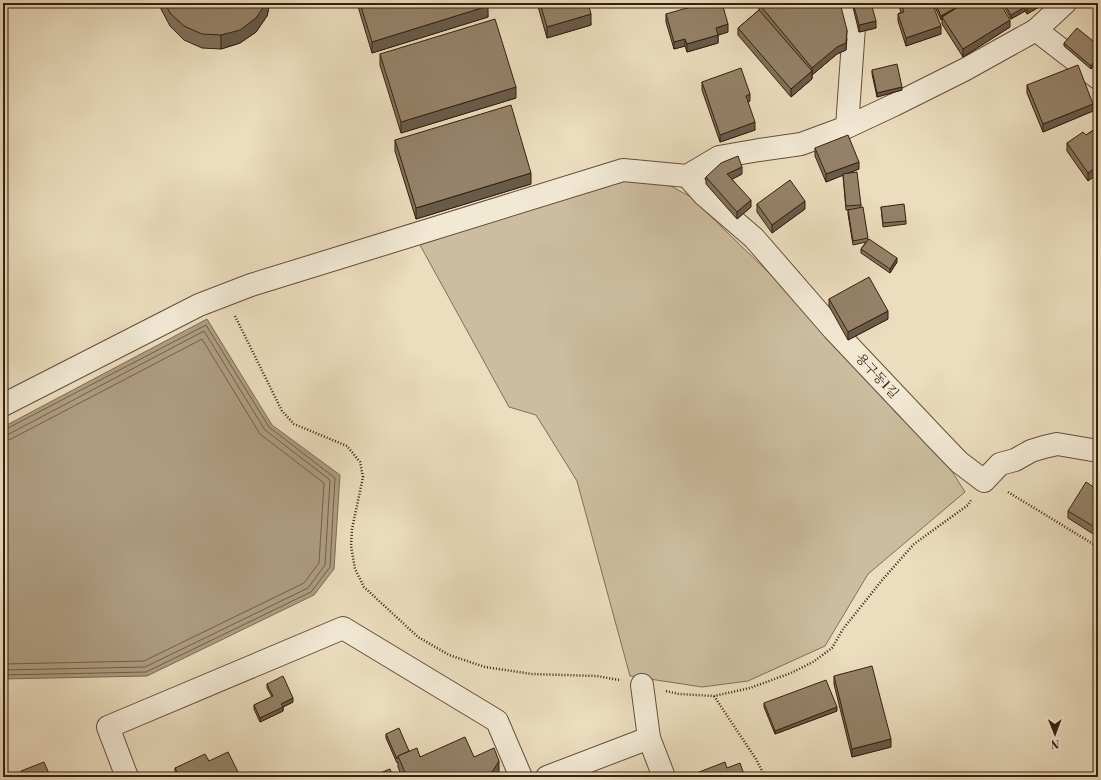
<svg xmlns="http://www.w3.org/2000/svg" width="1101" height="780" font-family="'Libre Bodoni','Noto Serif KR',serif">
<style>
.green{fill:#ccbda0;stroke:#826e57}
.water{fill:#ae9c82;stroke:#7e6a54}
.lines{fill:none;stroke-linecap:round;stroke-linejoin:round}
.shore{stroke:#725e48;stroke-width:1}
.minor-casing{stroke:#644e3a;stroke-width:24}
.path{stroke:#371f0e;stroke-width:2.5;stroke-dasharray:1 2;stroke-linecap:butt}
.minor{stroke:#f2e9d5;stroke-width:22}
.wall{fill:#80705b;stroke:#371f0e}
.shaded-wall{fill:#685b4a;stroke:#371f0e}
.building{fill:#95826a;stroke:#371f0e}
.labels{text-anchor:middle;dominant-baseline:central;stroke-width:3;stroke-linejoin:round;paint-order:stroke}
.street-label{font-size:13px;fill:#371f0e;stroke:#f2e9d5}
</style>
<rect width="100%" height="100%" fill="#ebddbe"/>
<filter id="stains"><feTurbulence type="fractalNoise" baseFrequency=".005" numOctaves="4"/><feColorMatrix values="0 0 0 0 .2 0 0 0 0 .09 0 0 0 0 .02 0 0 0 .5 -.17"/></filter>
<radialGradient id="worn" r=".72"><stop offset=".6" stop-color="#630" stop-opacity="0"/><stop offset="1" stop-color="#630" stop-opacity=".3"/></radialGradient>
<path class="green" d="M643,171l48,26 79,77 131,144 47,47 17,27 -97,82 -43,72 -77,35 -46,6 -72,-11 -53,-195 -41,-66 -27,-8 -89,-162z"/>
<path class="water" d="M207,319l65,106 68,50 -6,94 -20,26 -167,81 -144,3v-252z"/>
<g class="lines">
<g class="shore">
<path d="M3,430l3,-1 200,-104 63,102 66,51 -5,89 -19,25 -165,80 -143,3"/>
<path d="M3,435l6,-1 195,-103 61,99 65,50 -5,85 -17,23 -163,79 -142,3"/>
<path d="M3,441l8,-2 191,-100 58,95 64,49 -5,80 -15,20 -160,78 -141,3"/>
</g>
<g class="minor-casing">
<g id="minor">
<path d="M847,3l7,24 -7,100"/>
<path d="M1036,30l62,48"/>
<path d="M687,176l17,19 50,43 79,91 102,108 24,25 25,19 16,-17 15,-4 16,-9 13,-4 13,-3 41,7"/>
<path d="M3,405l196,-100 52,-20 372,-115 64,6 32,-19 40,-7 42,-6 46,-17 47,-22 70,-35 72,-40 29,-27"/>
<path d="M642,685l7,53 15,39"/>
<path d="M127,777l-19,-50 235,-99 154,93 24,56"/>
<path d="M547,777l102,-39"/>
</g>
</g>
<g class="path">
<path d="M235,316l47,95 12,13 53,22 13,16 3,15 -11,52 -1,17 4,23 9,18 54,50 31,18 36,12 47,7 65,2 22,4"/>
<path d="M1008,492l90,55"/>
<path d="M666,691l13,3 35,2 36,-8 41,-15 22,-11 19,-14 11,-19 40,-50 31,-35 54,-39 3,-5"/>
<path d="M714,696l42,63 9,18"/>
</g>
<use href="#minor" class="minor"/>
</g>
<g class="wall">
<path d="M160,3h110l-3,13 -11,16 -16,11 -19,6 -19,-1 -18,-8 -14,-14 -9,-17z"/>
<path d="M357,3h130l1,14 -116,36z"/>
<path d="M537,3h51l3,22 -44,13z"/>
<path d="M852,3h19l5,25 -17,4z"/>
<path d="M898,3h34l9,31 -35,12 -8,-25v-7l3,-2z"/>
<path d="M933,3h19l3,6 55,18 -47,30 -21,-33v-5l-1,1z"/>
<path d="M1002,3h44l-19,11 -2,-3 -14,8z"/>
<path d="M759,4l30,2 58,32 -1,12 -9,4 -25,21v-1v5l-21,18 -53,-62v-7l21,-18z"/>
<path d="M666,14l62,18 -10,3v8l-31,9 -2,-6 -11,3 -8,-27z"/>
<path d="M1064,43l34,2 -7,24 -27,-23z"/>
<path d="M380,54l136,44 -115,35 -21,-68z"/>
<path d="M872,70l30,20 -25,7 -5,-23z"/>
<path d="M702,82l48,19 -2,1 7,28 -35,12 -18,-52z"/>
<path d="M1027,85l66,26 -50,21 -16,-39z"/>
<path d="M1098,127l-10,54 -21,-30v-8l19,-8z"/>
<path d="M395,140l136,44 -115,35 -21,-68z"/>
<path d="M815,148l44,21 -11,4 13,32v3l7,32 29,22 -7,11 -29,-20v-4l5,-7 -13,3 -5,-31v-4h1h-3l-3,-35 -17,7 -11,-26z"/>
<path d="M742,174l-10,5 19,28 -14,12 -31,-35v-7z"/>
<path d="M757,204l48,5 -33,24 -15,-21z"/>
<path d="M881,207l25,14v3l-23,3z"/>
<path d="M829,299l59,20 -40,21 -19,-34z"/>
<path d="M1098,352v12l-2,-1v-8z"/>
<path d="M1097,424h1v9l-1,-1z"/>
<path d="M1098,490v47l-30,-19v-7z"/>
<path d="M834,676l57,71 -39,10 -18,-73z"/>
<path d="M267,684l26,18 -10,5v4l-23,11 -6,-13v-4l18,-8 -5,-9z"/>
<path d="M764,703l73,8 -62,23 -11,-27z"/>
<path d="M386,734l23,17 11,6h54l25,15 -3,5h-94l-4,-10v-5l-1,1 -11,-25z"/>
<path d="M209,761l30,16h-63l-1,-1v-8z"/>
</g>
<g class="shaded-wall">
<path d="M266,3h4l-3,13 -11,16 -16,11 -19,6v-14z"/>
<path d="M1027,3h19l-19,11z"/>
<path d="M488,6v11l-116,36v-11z"/>
<path d="M1025,7v4l-14,8v-4z"/>
<path d="M955,8l-13,9v2l-1,1v-4z"/>
<path d="M591,14v11l-44,13v-11z"/>
<path d="M1010,20v7l-47,30v-8z"/>
<path d="M876,21v7l-17,4v-7z"/>
<path d="M728,24v8l-12,4v-8z"/>
<path d="M941,26v8l-35,12v-8z"/>
<path d="M847,30l-1,20 -9,4 -25,21v-7z"/>
<path d="M718,35v8l-31,9v-8z"/>
<path d="M685,39v7l-11,3v-7z"/>
<path d="M1098,57v4l-7,8v-3z"/>
<path d="M812,71v8l-21,18v-8z"/>
<path d="M516,87v11l-115,35v-11z"/>
<path d="M902,87v3l-25,7v-4z"/>
<path d="M750,94v7l-4,2v-7z"/>
<path d="M1093,104v7l-50,21v-8z"/>
<path d="M755,122v8l-35,12v-7z"/>
<path d="M859,162v7l-33,13v-8z"/>
<path d="M1098,166v8l-10,7v-8z"/>
<path d="M742,167v7l-15,8v-8z"/>
<path d="M531,173v11l-115,35v-11z"/>
<path d="M751,200v7l-14,12v-7z"/>
<path d="M805,201v8l-33,24v-8z"/>
<path d="M897,258v4l-7,11v-4z"/>
<path d="M888,311v8l-40,21v-8z"/>
<path d="M293,698v4l-12,6v-4z"/>
<path d="M283,707v4l-23,11v-4z"/>
<path d="M837,707v4l-62,23v-3z"/>
<path d="M891,739v8l-39,10v-8z"/>
<path d="M499,761v11l-3,5h-15z"/>
<path d="M239,774v3h-7z"/>
</g>
<g class="building">
<path d="M165,3h101l-10,15 -16,12 -19,5 -19,-1 -18,-8 -14,-13z"/>
<path d="M360,3h127l1,3 -116,36z"/>
<path d="M540,3h48l3,11 -44,13z"/>
<path d="M705,3h17l6,21 -12,4 2,7 -31,9 -2,-5 -11,3 -8,-28z"/>
<path d="M760,3h27l2,3 4,-3h47l7,27 -1,13 -9,4 -25,21 -53,-64z"/>
<path d="M853,3h18l5,18 -17,4z"/>
<path d="M901,3h31l9,23 -35,12 -8,-24 6,-2z"/>
<path d="M935,3h17l3,5 -14,8z"/>
<path d="M965,3h35l10,17 -47,29 -21,-32z"/>
<path d="M1004,3h19l2,4 -14,8z"/>
<path d="M759,10l53,61 -21,18 -53,-61z"/>
<path d="M495,19l21,68 -115,35 -21,-68z"/>
<path d="M1077,28l21,17v12l-7,9 -27,-23z"/>
<path d="M897,64l5,23 -25,6 -5,-23z"/>
<path d="M1078,65l15,39 -50,20 -16,-39z"/>
<path d="M741,68l9,26 -4,2 9,26 -35,13 -18,-53z"/>
<path d="M511,105l20,68 -115,35 -21,-68z"/>
<path d="M1098,127v39l-10,7 -21,-30 16,-11 3,3z"/>
<path d="M848,135l11,27 -33,12 -11,-26z"/>
<path d="M738,156l4,11 -15,7 24,26 -14,12 -31,-35 15,-14z"/>
<path d="M857,172l4,33 -15,1 -3,-32z"/>
<path d="M790,180l15,21 -33,24 -15,-21z"/>
<path d="M904,204l2,17 -23,2 -2,-16z"/>
<path d="M863,207l5,31 -15,3 -5,-31z"/>
<path d="M869,239l28,19 -7,11 -29,-20z"/>
<path d="M869,277l19,34 -40,21 -19,-33z"/>
<path d="M1086,482l12,8v39l-30,-18z"/>
<path d="M872,666l19,73 -39,10 -18,-73z"/>
<path d="M283,676l10,22 -12,6 2,3 -23,11 -6,-13 19,-9 -6,-12z"/>
<path d="M826,680l11,27 -62,24 -11,-28z"/>
<path d="M399,728l10,23 -11,5v2l-1,1 -11,-25z"/>
<path d="M465,737l9,20 20,-9 5,13 -7,11 -11,5h-74l-9,-21 19,-8 3,9z"/>
<path d="M228,752l11,22 -7,3h-52l-5,-9 30,-14 4,7z"/>
<path d="M44,762l6,14 -3,1h-24l-2,-6z"/>
<path d="M725,762l2,6 13,-5 5,14h-50l-1,-3z"/>
<path d="M390,769l3,8h-23z"/>
</g>
<g class="labels">
<g class="street-label">
<text transform="translate(877 376) rotate(47)">용구동1길</text>
</g>
</g>
<rect width="1101" height="780" fill="none" stroke="#ebddbe" stroke-width="16"/>
<rect x="4" y="4" width="1093" height="772" fill="none" stroke="#371f0e" stroke-width="2"/>
<rect x="8" y="8" width="1085" height="764" fill="none" stroke="#371f0e"/>
<g transform="translate(1055 734) rotate(179)" stroke="#f2e9d5" stroke-width="3" paint-order="stroke">
<path d="M0-3L7 15L0 10L-7 15Z" fill="#371f0e"/>
<text y="-6" font-size="11" font-weight="bold" text-anchor="middle" fill="#371f0e">N</text>
</g>
<rect width="100%" height="100%" filter="url(#stains)"/>
<rect width="100%" height="100%" fill="url(#worn)"/>
</svg>
